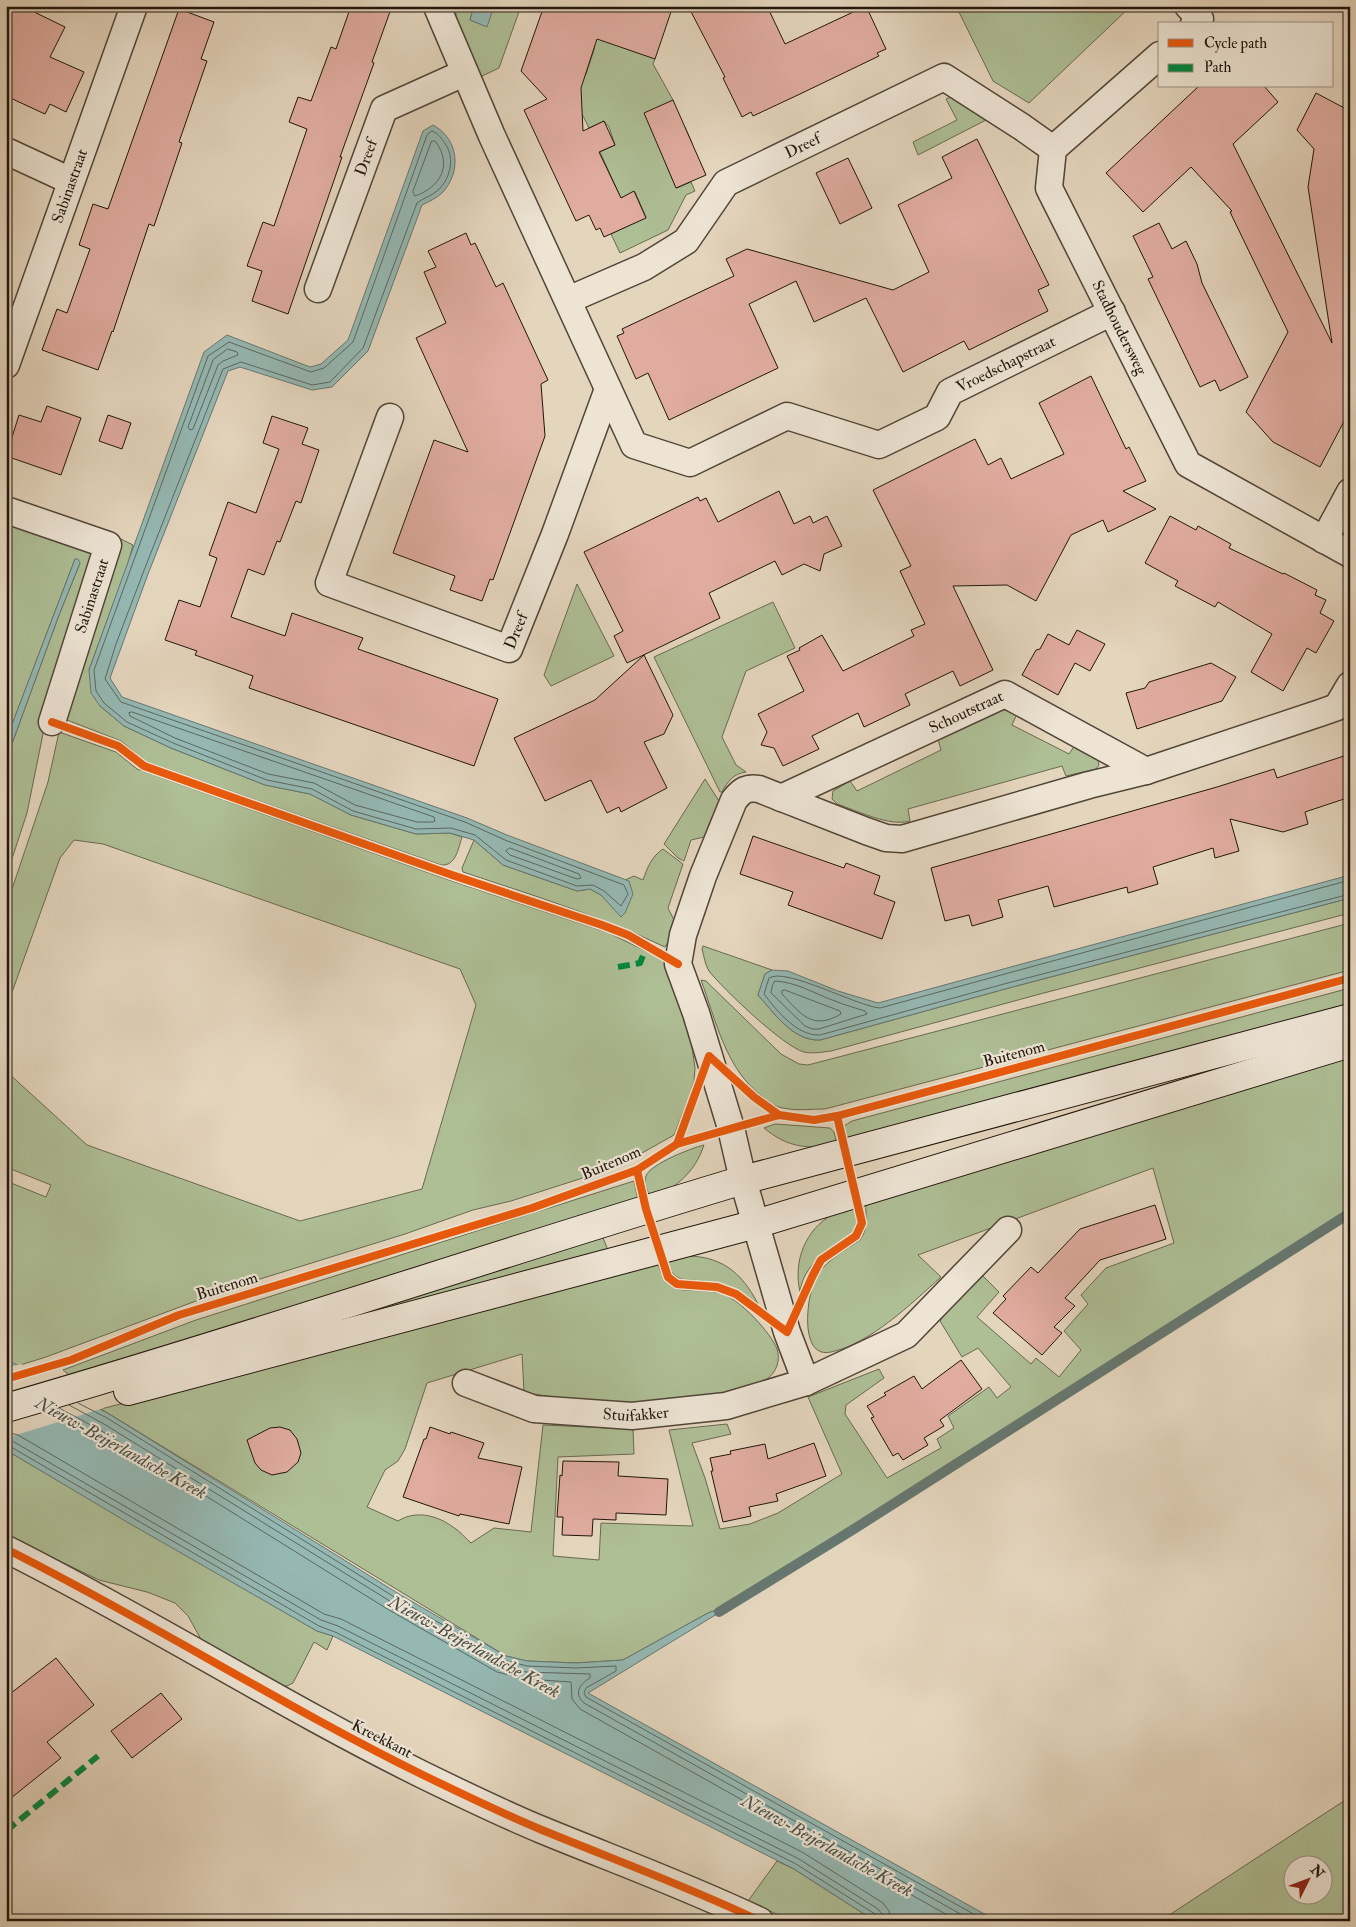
<svg xmlns="http://www.w3.org/2000/svg" width="1356" height="1927" font-family="'IM FELL Double Pica',serif">
<style>
.green{fill:#aebe95;stroke:#676a50;fill-rule:evenodd}
.water{fill:#95b8b3;stroke:#667770}
.pier{fill:#e4d5bd}
.lines{fill:none;stroke-linecap:round;stroke-linejoin:round}
.shore{stroke:#5a6760;stroke-width:1}
.stream{stroke:#667770;stroke-width:10}
.building{fill:#e0aca0;stroke:#20160c}
.minor-casing{stroke:#514638;stroke-width:29}
.secondary-casing{stroke:#20160c;stroke-width:30}
.minor{stroke:#ede4d4;stroke-width:26}
.secondary{stroke:#ede4d4;stroke-width:28}
.quiet{stroke:#00873e;stroke-width:6;stroke-dasharray:12 6;stroke-linecap:butt}
.cycleway-casing{stroke:#ede4d4;stroke-width:11}
.cycleway{stroke:#e8590c;stroke-width:8}
.labels{text-anchor:middle;dominant-baseline:central;stroke-width:4.5;stroke-linejoin:round;paint-order:stroke}
.street-label{font-size:16px;fill:#20160c;stroke:#ede4d4}
.water-label{font-size:18px;font-style:italic;fill:#494f46;stroke:#ede4d4}
</style>
<rect width="100%" height="100%" fill="#e4d5bd"/>
<filter id="stains"><feTurbulence type="fractalNoise" baseFrequency=".004" numOctaves="4"/><feColorMatrix values="0 0 0 0 .2 0 0 0 0 .09 0 0 0 0 .02 0 0 0 .5 -.17"/></filter>
<radialGradient id="worn" r=".72"><stop offset=".6" stop-color="#630" stop-opacity="0"/><stop offset="1" stop-color="#630" stop-opacity=".3"/></radialGradient>
<g class="green">
<path d="M455,6h19l-4,14 16,6 8,-20h27l-22,62 -21,10 -20,-44z"/>
<path d="M598,6l57,53 -2,5 20,36 -15,39 27,-12 7,16 -21,32 6,13 14,-6 4,9 -9,4 -18,35 -48,23 -9,-19 35,-17 -11,-25 -14,6 -21,-46 15,-7 -6,-18 -5,-6 -15,7 -12,-24 3,-33 6,3 8,-24z"/>
<path d="M956,6h175l-102,97 -36,-22z"/>
<path d="M951,97l37,22 -70,36 -5,-13 44,-22 -11,-21z"/>
<path d="M6,518l86,36 -45,160 -20,99 -21,64v-117l53,-145 21,-52 -5,-4 -69,182z"/>
<path d="M121,539l12,6 -6,22 -38,103 11,36 24,20 47,22 94,37 45,9 41,21 65,19 34,-1 12,4c-4,12 -6,29 -21,28l-296,-104 -24,-20 -54,-21 -6,-6 24,-74z"/>
<path d="M577,584l37,72 -63,30 -7,-11z"/>
<path d="M773,602l22,46 -49,23 -24,66 14,28 10,7c-13,2 -18,9 -24,20h-2l-66,-135z"/>
<path d="M1001,709l16,5 -5,11 57,29 6,-9c9,5 23,9 24,20l-3,4 -30,7 -4,-10 -154,43 2,12c-20,6 -52,-10 -73,-17l-5,-5 1,-8 17,-10 7,10 84,-41 -3,-11z"/>
<path d="M59,732l57,20 21,17 312,111 160,53 57,28 26,86 3,21 -1,13 -6,19 -14,35 -39,22 -43,18 -81,26 -38,9 -68,24 -177,55 -182,68 -29,9 -11,-6v-179l40,16 5,-12 -45,-18v-96l81,74 213,76 122,-32 54,-184 -16,-36 -357,-125 -29,-4 -14,18 -54,151v-102l42,-125z"/>
<path d="M705,779l14,22 -15,36 -13,3 -7,21 -6,-3 -14,-14z"/>
<path d="M474,840l29,25 74,26 13,-2 11,6 14,13 14,-26 -4,-2 9,-4 9,4c4,-12 9,-24 20,-31l20,15 -15,44 7,14 -4,15 -6,10c-65,-31 -133,-52 -202,-75l-1,-4z"/>
<path d="M1350,898v15l-310,81 -209,57c-9,1 -18,3 -27,1 -20,-5 -81,-63 -95,-81 -4,-6 -5,-15 -7,-22l1,-3 69,24 -7,4 -7,21c17,19 35,46 62,45l185,-51z"/>
<path d="M1350,923v47l-525,139c-14,0 -29,2 -42,-1 -8,-1 -14,-6 -20,-11 -37,-27 -47,-76 -62,-117l5,1 75,73 18,10 9,1z"/>
<path d="M1350,988v18l-502,135 -4,-8v-7l8,-5z"/>
<path d="M1350,1055v158l-496,316 -124,76 -22,8 -85,47 -47,3 -49,-2 -21,-5 -405,-247 556,-146c5,11 8,21 20,26 15,3 34,0 48,6 16,6 46,38 52,54 4,11 -1,24 -10,30 -9,5 -20,7 -29,10 -69,19 -145,17 -214,3l-2,-38 -95,29 -22,66 -7,12 -13,9 -18,37 31,14c17,-11 39,-6 55,6 7,4 12,11 18,16l23,-15 37,4 12,-107 90,4 1,25 -76,3 -5,99 46,4 2,-37 92,3 -24,-96 58,-6 4,10 -39,9 13,35 15,51 30,-5 28,-11 64,-39 -34,-77 71,-28 5,9 -38,27 -1,9 42,64 54,-30 -4,-9 17,-11 -6,-12 41,-29 8,11 14,-11 -33,-39 -16,9 -22,-36 4,-6 39,-39 16,16 -22,25 54,47 5,-6 23,19 22,-27 -17,-19 24,-27 -7,-9 25,-27 68,-25 -21,-75 -235,87 23,22c-29,26 -71,67 -110,75 -34,8 -24,-63 -13,-78 10,-15 28,-24 42,-34 9,-12 5,-24 6,-38z"/>
<path d="M775,1124l55,4 4,4 3,13c-30,4 -49,3 -73,-17z"/>
<path d="M704,1145c-9,27 -27,43 -54,53 -2,-7 -7,-15 -4,-22 4,-12 46,-28 58,-31z"/>
<path d="M634,1181l4,19 -564,179 -11,-9 133,-50z"/>
<path d="M855,1205l3,14 -5,16c-22,12 -50,29 -53,57 -7,-31 5,-62 33,-78 6,-4 14,-6 22,-9z"/>
<path d="M602,1235l7,18 -231,59 -2,-5z"/>
<path d="M682,1256c38,-1 59,15 76,48 -27,-22 -44,-22 -77,-25 -10,-4 -11,-11 -14,-20z"/>
<path d="M6,1450l311,181 16,5 -6,14 -13,-8 -21,41 -6,3h-8l-77,-45 -14,-25 -13,-13 -28,-11 -48,-12 -93,-45z"/>
<path d="M1350,1797v124h-190zM1294,1864h30v30h-30z"/>
<path d="M777,1861l17,8 81,52h-83l-44,-20z"/>
</g>
<g class="water">
<path d="M474,6h20l-7,21 -17,-7z"/>
<path d="M433,125c26,14 29,47 9,68 -5,5 -14,9 -20,12l-54,146 -36,36 -20,3 -72,-23 -12,4 -80,203 -38,104 12,19 345,121 40,17 122,46 4,13 -8,19 -4,4 -20,-22 -11,-6 -13,2 -74,-26 -29,-25 -24,-7 -34,1 -65,-19 -41,-21 -45,-9 -94,-37 -47,-22 -24,-20 -9,-13 -2,-23 115,-318 23,-17 83,32 11,-3 27,-24 75,-209z"/>
<path d="M75,559h3l2,4 -21,52 -53,145v-20z"/>
<path d="M1350,875v23l-345,91 -185,51c-27,1 -45,-26 -62,-45l7,-21 7,-4 16,1 50,20 40,12z"/>
<path d="M6,1359l103,55 290,180 107,62 21,5 49,2 47,-3 85,-47 22,-8v1l-142,87 409,228h-122l-81,-52 -461,-233 -16,-5 -190,-109 -121,-72z"/>
</g>
<path class="pier" d="M21,1364l83,44 -98,30v-70z"/>
<g class="lines">
<g class="shore">
<path d="M432,131c6,2 10,8 14,14 9,14 4,35 -9,46 -6,5 -14,7 -20,12l-54,145 -33,34 -18,3 -71,-23 -18,7 -80,204 -27,71 -11,35 16,23 344,120 40,18 119,45 4,9 -7,12 -17,-15 -11,-6 -16,1 -71,-26 -31,-25 -24,-7 -35,1 -63,-18 -41,-22 -45,-9 -94,-37 -46,-21 -23,-19 -8,-12 -2,-21 114,-314 21,-14 82,30 13,-4 29,-26 74,-207z"/>
<path d="M432,141h3c18,23 6,46 -20,55l-2,-4z"/>
<path d="M228,349l9,3 1,3 -15,6 -5,4 -25,64 -3,1 -2,-3 25,-67z"/>
<path d="M132,712l302,105 1,4 -2,1h-16l-62,-17 -41,-22 -46,-9 -93,-36 -45,-22 -1,-3z"/>
<path d="M510,848l69,26 2,4 -4,1 -67,-24 -4,-4z"/>
<path d="M1350,880l-470,128c-24,-2 -94,-41 -111,-30l-5,16c13,17 33,42 56,41l184,-51 346,-90"/>
<path d="M775,981c22,1 40,13 60,20 10,4 20,7 30,10l2,3 -48,15h-7l-7,-3 -34,-33 1,-6z"/>
<path d="M785,990l55,21 1,3c-29,17 -40,0 -59,-20v-3z"/>
<path d="M78,1403l29,15 289,180 108,62 23,6 49,2 40,-2v5l-30,17 -2,5 2,4 400,224"/>
<path d="M69,1405l35,19 289,179 108,63 25,6 64,2v4c-10,6 -17,15 -6,25l389,218"/>
<path d="M59,1408l41,22 289,180 108,62 29,7 45,3 1,17 8,10 378,212"/>
<path d="M6,1432l12,3 306,179 17,5 461,233 81,51 6,8 2,10"/>
<path d="M6,1440l8,2 307,178 17,6 461,233 79,50 4,5 2,7"/>
<path d="M6,1446l5,1 308,179 16,6 461,232 79,50 2,7"/>
</g>
<path class="stream" d="M719,1612l135,-83 496,-316"/>
</g>
<g class="building">
<path d="M6,6h16l43,21 -15,30 34,15 -18,40 -16,-8 -5,10 -39,-18z"/>
<path d="M351,6h41l-20,56 2,1 -34,94h2l-54,157 -36,-13 10,-30 -15,-5 16,-44 11,4 33,-97 -18,-7 9,-25 13,4 20,-54 5,2z"/>
<path d="M544,6h129l-18,53 -58,-20 -16,49 2,43 21,-10 11,24 -16,7 22,46 13,-7 12,27 -42,19 -4,-9 -4,2 -7,-15 -13,6 -52,-111 23,-11 -26,-28z"/>
<path d="M688,6h79l18,38 81,-38 20,43 -9,4 2,3 -79,38 -47,22 -2,-4 -9,5 -19,-39 2,-1z"/>
<path d="M179,9l35,13 -13,37 6,2 -28,81 3,1 -28,83 -5,-2 -36,108 -1,-1 -14,39 -56,-20 15,-41 10,4 23,-64 -11,-4 14,-41 15,5z"/>
<path d="M1199,86h65l14,16 -45,42 99,199 -24,-156 6,-38 -17,-19 19,-37 34,18v299l-30,57 -47,-25 -27,-30 42,-80 -58,-120 2,-1 -41,-44 -48,45 -37,-39z"/>
<path d="M673,100l33,75 -30,13 -32,-75z"/>
<path d="M977,139l72,146 -11,5 10,21 -79,39 -5,-9 -61,31 -37,-74 -52,24 -18,-41 -47,23 29,64 -109,52 -21,-47 -12,6 -19,-43 7,-3 -2,-4 112,-53 -8,-17 21,-10 146,41 36,-18 -31,-67 54,-27 -10,-21z"/>
<path d="M848,158l24,50 -32,16 -24,-51z"/>
<path d="M1159,223l13,26 14,-8 11,23 5,19 46,94 -28,14 -5,-11 -15,7 -52,-108 5,-2 -20,-41z"/>
<path d="M466,233l5,12 4,-2 21,44 7,-4 45,97 -7,4 4,52 -52,144 -3,-1 -8,22 -32,-11 5,-14 -62,-23 41,-113 34,12 -52,-114 30,-15 -22,-51 12,-5 -8,-16z"/>
<path d="M1091,376l35,73 3,-2 17,34 -23,10 33,18 -48,23 -5,-12 -32,15 -35,66 -29,-16 -54,1 40,84 -33,16 -7,-15 -48,23 5,11 -46,22 -6,-14 -46,23 7,13 -36,17 -9,-18 -13,-3 6,-13 -9,-18 46,-23 -17,-35 13,-6 -1,-2 23,-13 21,36 71,-35 -3,-6 14,-6 -25,-53 11,-5 -38,-76 102,-51 13,26 13,-7 10,21 53,-25 -25,-51z"/>
<path d="M47,406l34,12 -20,57 -55,-19 13,-41 22,7z"/>
<path d="M108,415l23,8 -9,26 -23,-8z"/>
<path d="M272,416l36,12 -6,16 17,6 -18,53 -5,-2 -16,41 -3,-1 -13,34 -16,-6 -17,48 54,19 7,-23 71,25 -5,11 140,50 -24,67 -225,-78 4,-12 -58,-21 2,-4 -32,-11 14,-40 21,7 17,-49 -8,-3 19,-53 28,11 23,-64 -16,-6z"/>
<path d="M779,491l15,33 16,-8 3,7 14,-7 15,30 -18,8 -4,17 -16,-7 -22,11 -7,-14 -66,32 11,25 -93,45 -13,-27 9,-5 -39,-79 114,-55 2,4 6,-3 12,24z"/>
<path d="M1170,516l26,14 2,-4 33,18 -2,4 54,26 1,-1 33,17 -2,5 11,5 -6,13 14,8 -18,32 -9,-5 -24,43 -32,-19 21,-38 -54,-32 -3,5 -40,-21 3,-5 -33,-18z"/>
<path d="M1077,630l28,14 -15,27 -15,-8 -17,32 -36,-20 14,-25 4,-1 8,-15 21,11z"/>
<path d="M644,655l29,60 -9,19 -20,8 23,46 -46,24 -2,-5 -12,6 -16,-33 -46,21 -31,-63 81,-38z"/>
<path d="M1211,663l25,14 -14,24 -85,28 -11,-36 19,-5 4,-6z"/>
<path d="M1350,754v43l-45,15 3,12 -25,8 -53,-13 9,32 -24,7 -2,-10 -60,19 5,17 -30,9 -1,-6 -73,20 -6,-21 -50,14 5,17 -31,9 -3,-11 -24,6 -14,-53 286,-81 57,-18 3,9z"/>
<path d="M753,836l91,32 2,-5 34,13 -6,18 21,8 -13,37 -94,-34 5,-13 -53,-18z"/>
<path d="M1155,1205l11,34 -66,21 -35,38 10,8 -21,21 8,6 -20,22 -49,-42 13,-14 -3,-3 28,-29 7,6 42,-44z"/>
<path d="M961,1360l21,29 -42,31 4,6 -20,12 4,7 -25,15 -5,-7 -5,3 -22,-38 3,-1 -7,-11 19,-11 -2,-2 30,-17 8,13z"/>
<path d="M280,1427l10,3 7,9 4,14 -3,9 -11,10 -15,3 -11,-5 -6,-7 -8,-23 23,-12z"/>
<path d="M430,1427l20,7 1,-2 33,11 -6,15 44,9 -13,57 -49,-10 -1,2 -56,-19 21,-58h2z"/>
<path d="M814,1443l12,33 -50,18 2,7 -29,6 2,9 -28,6 -12,-51h2l-3,-13 21,-4 -1,-3 35,-7 3,15z"/>
<path d="M563,1461l56,1 -1,14 50,3 -2,36 -50,-2v7l-23,-1 -1,17 -30,-1 1,-18h-6l3,-42 2,1z"/>
<path d="M56,1658l38,47 -47,37 14,16 -55,44v-105z"/>
<path d="M161,1693l21,26 -50,39 -21,-27z"/>
</g>
<g class="lines">
<g class="minor-casing">
<g id="minor">
<path id="s1" d="M438,6v3l54,127 142,309 56,18 97,-47 92,29 58,-28 13,-25 162,-80"/>
<path d="M1188,6l12,13 -6,5"/>
<path id="s2" d="M1160,55l-107,94 -4,39 139,276 162,90"/>
<path d="M6,151l65,30"/>
<path id="s3" d="M318,289l66,-180 80,-36"/>
<path id="s4" d="M568,300l76,-33 42,-26 40,-58 218,-106 78,50 31,22"/>
<path id="s5" d="M6,365l128,-359"/>
<path id="s6" d="M390,417l-61,166 180,66 46,-115 53,-145"/>
<path d="M6,510l102,35 -56,177"/>
<path d="M1324,540l26,-48"/>
<path id="s7" d="M781,798l224,-104 141,77"/>
<path d="M806,1382l-19,-50 -44,-152 -12,-52 -35,-115 -18,-49 5,-29 20,-59 31,-76c8,-10 13,-13 25,-11l107,42 20,7 16,1 187,-54 57,-14 174,-58 17,-6 13,-22"/>
<path id="s8" d="M466,1383l68,26 98,7 94,-10 80,-24 100,-47 102,-105"/>
<path d="M6,1549c142,71 275,156 417,226 39,19 78,38 119,55 73,30 147,57 218,91"/>
</g>
</g>
<g class="secondary-casing">
<g id="secondary">
<path d="M128,1391l628,-167 594,-181"/>
<path d="M6,1408c247,-71 490,-154 737,-228l607,-162"/>
</g>
</g>
<use href="#minor" class="minor"/>
<use href="#secondary" class="secondary"/>
<g class="quiet">
<path d="M618,967l22,-4 7,-17"/>
<path d="M6,1831l92,-75"/>
</g>
<g class="cycleway-casing">
<g id="cycleway">
<path d="M52,722l66,24 26,20 308,109 150,50 26,10 50,29"/>
<path d="M677,1144l32,-88 45,41 25,18"/>
<path d="M637,1170l9,39 22,68 9,7 40,3 19,7 51,38 26,-57 8,-15 35,-24 6,-13 -25,-107"/>
<path d="M6,1379l65,-19 108,-45 353,-107 105,-38 40,-26 102,-29 35,5 23,-4 513,-138"/>
<path d="M6,1549c142,71 275,156 417,226 39,19 78,38 119,55 73,30 147,57 218,91"/>
</g>
</g>
<use href="#cycleway" class="cycleway"/>
</g>
<g class="labels">
<g class="street-label">
<text stroke="none"><textPath href="#s4" startOffset="288">Dreef</textPath></text>
<text stroke="none"><textPath href="#s3" startOffset="140">Dreef</textPath></text>
<text stroke="none"><textPath href="#s5" startOffset="190">Sabinastraat</textPath></text>
<text stroke="none"><textPath href="#s2" startOffset="338">Stadhoudersweg</textPath></text>
<text stroke="none"><textPath href="#s1" startOffset="899">Vroedschapstraat</textPath></text>
<text transform="translate(92 596) rotate(-72)">Sabinastraat</text>
<text stroke="none"><textPath href="#s6" startOffset="388">Dreef</textPath></text>
<text stroke="none"><textPath href="#s7" startOffset="204">Schoutstraat</textPath></text>
<text transform="translate(1014 1054) rotate(-15)">Buitenom</text>
<text transform="translate(611 1163) rotate(-23)">Buitenom</text>
<text transform="translate(227 1286) rotate(-17)">Buitenom</text>
<text stroke="none"><textPath href="#s8" startOffset="175">Stuifakker</textPath></text>
<text transform="translate(382 1739) rotate(27)">Kreekkant</text>
</g>
<g class="water-label">
<text transform="translate(121 1448) rotate(29)">Nieuw-Beijerlandsche Kreek</text>
<text transform="translate(474 1647) rotate(29)">Nieuw-Beijerlandsche Kreek</text>
<text transform="translate(827 1846) rotate(29)">Nieuw-Beijerlandsche Kreek</text>
</g>
</g>
<rect width="1356" height="1927" fill="none" stroke="#e4d5bd" stroke-width="25"/>
<rect x="8" y="8" width="1341" height="1912" fill="none" stroke="#20160c" stroke-width="2.5"/>
<rect x="12" y="12" width="1331" height="1902" fill="none" stroke="#20160c"/>
<rect x="1158" y="22" width="175" height="65" fill="#ede4d4" stroke="#9b9284"/>
<rect x="1168" y="39" width="25" height="8" fill="#e8590c" stroke="#9b9284"/>
<text x="1204" y="48" font-size="15" fill="#20160c">Cycle path</text>
<rect x="1168" y="64" width="25" height="8" fill="#00873e" stroke="#9b9284"/>
<text x="1204" y="72" font-size="15" fill="#20160c">Path</text>
<g transform="translate(1308 1880) rotate(48)"><circle r="24" fill="#ede4d4" stroke="#9b9284"/>
<path d="M0-4L9 19L0 12L-9 19Z" fill="#8f2418"/>
<text y="-8" font-size="14" font-weight="bold" text-anchor="middle" fill="#20160c">N</text>
</g>
<rect width="100%" height="100%" filter="url(#stains)"/>
<rect width="100%" height="100%" fill="url(#worn)"/>
</svg>
